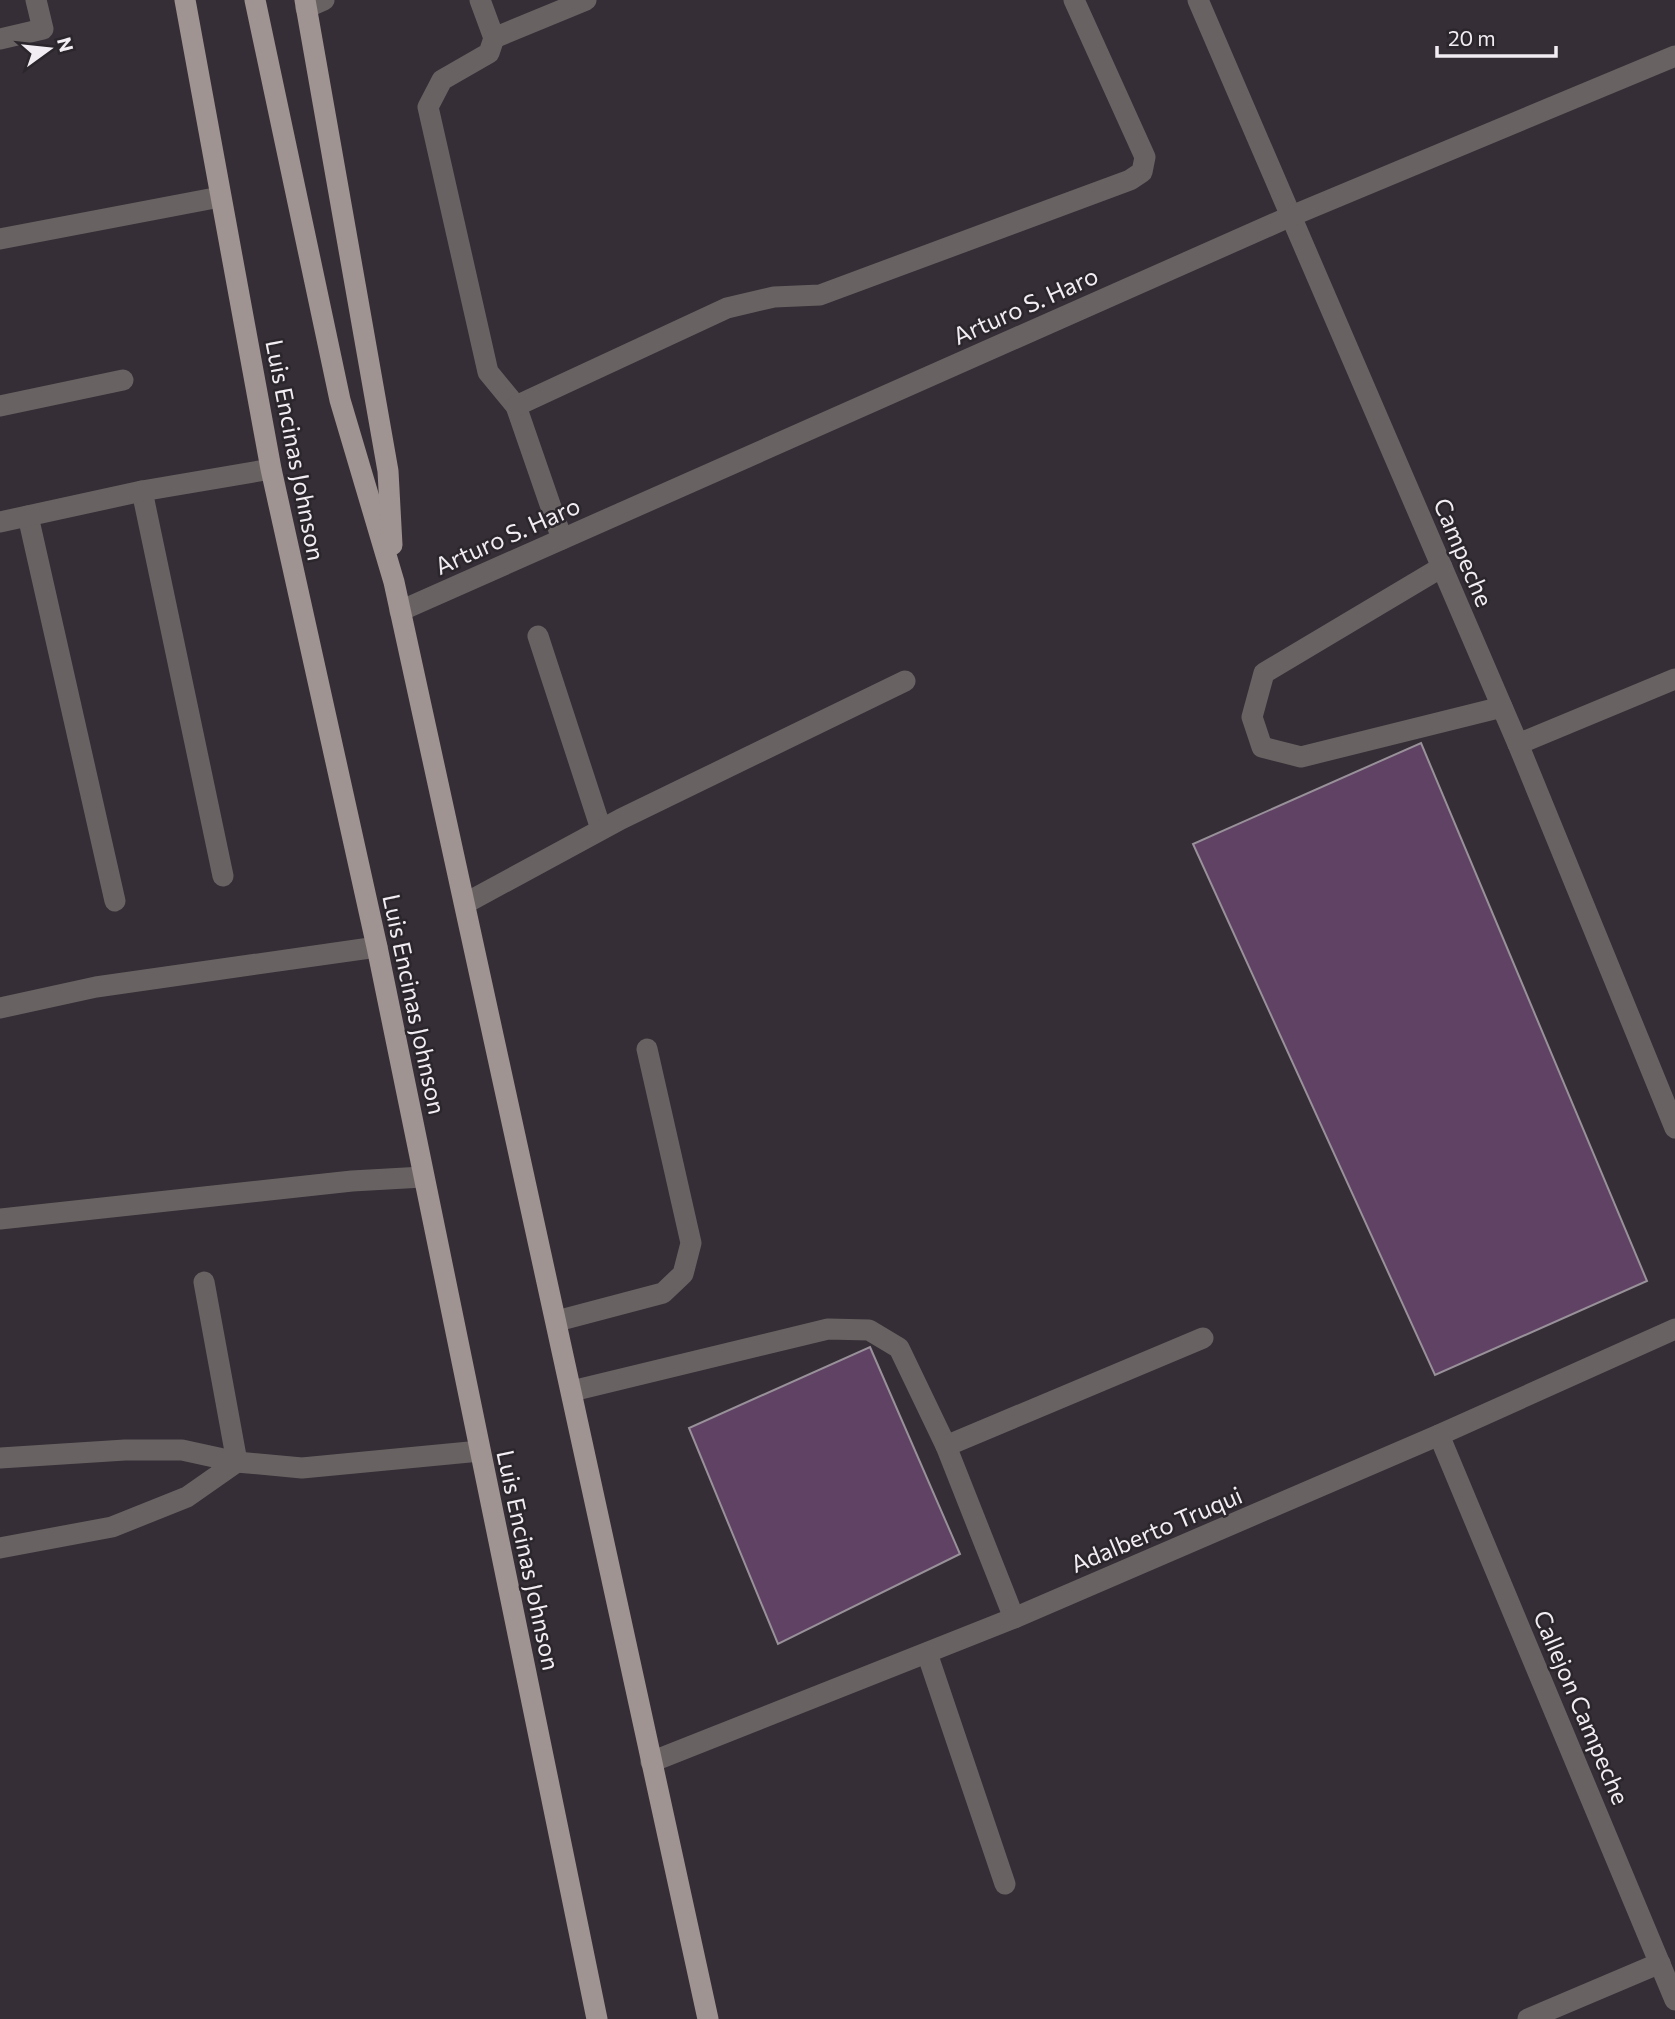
<svg xmlns="http://www.w3.org/2000/svg" width="1675" height="2019" font-family="Commissioner,sans-serif">
<style>
.building{fill:#604364;stroke:#99919a;stroke-width:2}
.lines{fill:none;stroke-linecap:round;stroke-linejoin:round}
.lane{stroke:#686362;stroke-width:21}
.street{stroke:#686362;stroke-width:21}
.primary{stroke:#9f9491;stroke-width:21}
.labels{text-anchor:middle;dominant-baseline:central;stroke-width:5;stroke-linejoin:round;paint-order:stroke}
.street-label{font-size:24px;fill:#f1edf2;stroke:#2b252c}
</style>
<rect width="100%" height="100%" fill="#352e36"/>
<g class="building">
<path d="M1421,743l226,538 -212,94 -242,-531z"/>
<path d="M870,1347l90,207 -182,90 -89,-216z"/>
</g>
<g class="lines">
<g class="lane">
<path d="M480,0l14,38 -5,15 -47,27 -14,27 60,265 28,34 46,133"/>
<path d="M494,38l92,-38"/>
<path d="M0,39l43,-10 -7,-29"/>
<path d="M0,239l220,-42"/>
<path d="M0,406l123,-26"/>
<path d="M516,406l211,-98 47,-11 46,-2 310,-115 12,-8 3,-15 -71,-157"/>
<path d="M142,491l81,385"/>
<path d="M28,516l87,385"/>
<path d="M0,522l142,-31 129,-22"/>
<path d="M1442,567l-178,106 -12,44 10,30 39,10 201,-50"/>
<path d="M538,636l63,193"/>
<path d="M466,903l155,-84 284,-138"/>
<path d="M0,1008l96,-21 281,-40"/>
<path d="M0,1219l352,-38 71,-4"/>
<path d="M557,1321l106,-28 20,-19 8,-31 -44,-194"/>
<path d="M572,1391l256,-62 41,1 30,18 47,98 68,172"/>
<path d="M946,1446l257,-108"/>
<path d="M0,1458l125,-8h57l55,12 65,6 178,-17"/>
<path d="M0,1548l112,-21 75,-30 50,-35 -33,-180"/>
<path d="M927,1653l78,231"/>
<path d="M1528,2019l132,-56"/>
</g>
<g class="street">
<path d="M1198,0l320,744 157,384"/>
<path d="M306,8l18,-8"/>
<path d="M400,611l889,-394 386,-161"/>
<path d="M1518,744l157,-65"/>
<path d="M1439,1435l236,565"/>
<path d="M651,1762l363,-144 425,-183 236,-106"/>
</g>
<g class="primary">
<path d="M185,0l86,469 106,478 220,1072"/>
<path d="M255,0l85,400 54,182 314,1437"/>
<path d="M305,0l83,471 4,74"/>
</g>
</g>
<g class="labels">
<g class="street-label">
<text transform="translate(1025 305) rotate(-24)">Arturo S. Haro</text>
<text transform="translate(296 450) rotate(79)">Luis Encinas Johnson</text>
<text transform="translate(507 535) rotate(-24)">Arturo S. Haro</text>
<text transform="translate(1464 552) rotate(67)">Campeche</text>
<text transform="translate(415 1004) rotate(78)">Luis Encinas Johnson</text>
<text transform="translate(1156 1529) rotate(-23)">Adalberto Truqui</text>
<text transform="translate(529 1560) rotate(78)">Luis Encinas Johnson</text>
<text transform="translate(1582 1707) rotate(67)">Callejon Campeche</text>
</g>
</g>
<g transform="translate(49 49) rotate(75)" stroke="#2b252c" stroke-width="5" paint-order="stroke">
<path d="M0-5L12 26L0 18L-12 26Z" fill="#f1edf2"/>
<text y="-10" font-size="19" font-weight="bold" text-anchor="middle" fill="#f1edf2">N</text>
</g>
<path d="M1437 46v10h119v-10" fill="none" stroke="#f1edf2" stroke-width="3.5"/>
<text x="1448" y="46" font-size="21" fill="#f1edf2" stroke="#2b252c" stroke-width="5" paint-order="stroke">20 m</text>
</svg>
